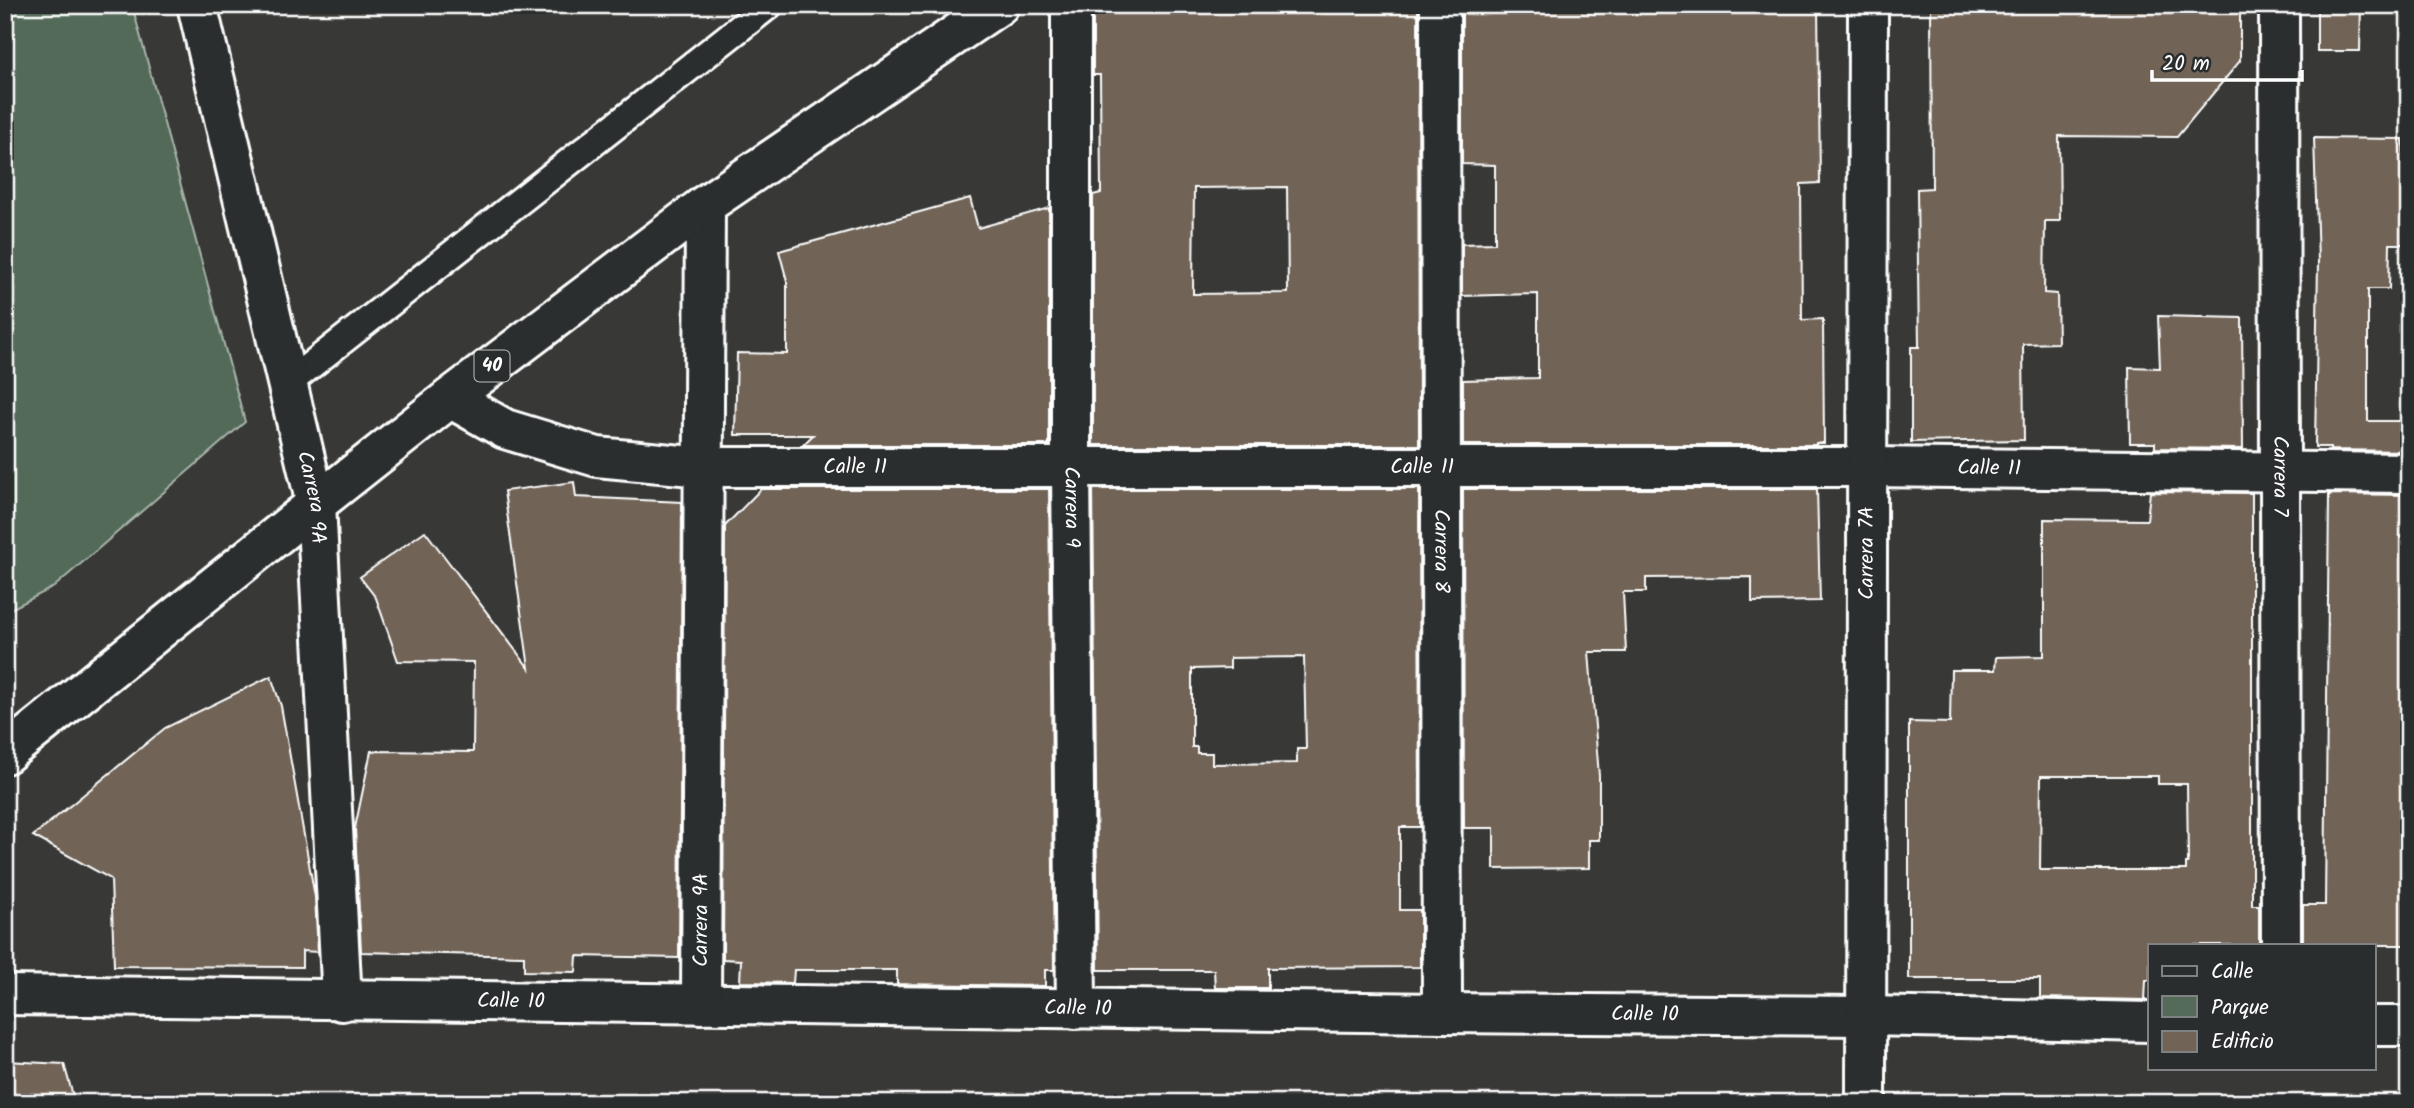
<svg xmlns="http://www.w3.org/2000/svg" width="2414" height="1108" font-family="Kalam,sans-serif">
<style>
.green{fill:#536b58;stroke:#a9b5ac;stroke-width:2}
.building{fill:#716457;stroke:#fff;stroke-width:2;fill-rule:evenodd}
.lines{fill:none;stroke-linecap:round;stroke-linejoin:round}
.lane-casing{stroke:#fff;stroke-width:32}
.street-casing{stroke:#fff;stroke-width:44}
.highway-casing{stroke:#fff;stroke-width:44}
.lane{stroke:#2a2d2e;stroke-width:26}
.street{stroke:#2a2d2e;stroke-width:38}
.highway{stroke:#2a2d2e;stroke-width:38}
.labels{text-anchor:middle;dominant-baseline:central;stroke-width:5;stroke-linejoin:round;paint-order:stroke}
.shield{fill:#2a2d2e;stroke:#bfc0c0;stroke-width:2}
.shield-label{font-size:19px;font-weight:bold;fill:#fff}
.street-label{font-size:21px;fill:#fff;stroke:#2a2d2e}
</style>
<rect width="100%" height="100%" fill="#383836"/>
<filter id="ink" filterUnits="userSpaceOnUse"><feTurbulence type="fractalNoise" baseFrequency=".0143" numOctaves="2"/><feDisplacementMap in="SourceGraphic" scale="14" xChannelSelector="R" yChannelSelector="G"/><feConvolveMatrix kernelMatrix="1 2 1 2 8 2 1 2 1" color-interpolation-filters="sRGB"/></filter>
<g filter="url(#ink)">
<path class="green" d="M5,5h127l113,417 -191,165 -49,25z"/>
<g class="building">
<path d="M1093,5h325l1,440h-326v-250l8,-2 -1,-118h-7zM1287,187l1,106 -95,1 1,-106z"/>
<path d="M1462,5h356l2,178 -19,1 1,136 21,-1 1,124h-8v2h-353v-65l75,-2v-84l-76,2v-52l33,-1v-78l-33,-1z"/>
<path d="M1931,5h309v56l-63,76 -118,-1 1,85h-15l-1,72 13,1 1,49 -35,1 1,96 -113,2v-95h8l-2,-158 15,-1z"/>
<path d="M2317,5h44l-1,46h-43z"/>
<path d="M2314,138l89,1 3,53 2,-1 1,53h-19l-1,45h-21v132h41v30l-79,-1v-3h-15l3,-185z"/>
<path d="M970,198l8,30 71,-20v237h-246l10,-10h-78l2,-82 50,1v-73l-8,-30z"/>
<path d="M2158,316l84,2 1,131 -88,-1v-5h-25l-1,-76 31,1z"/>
<path d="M574,482l2,15 106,5 -3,456 -102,-2 -1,16 -52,-1v-15l-163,-4 -6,-124 16,-77 102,1 1,-90 -76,-1 -22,-63 -16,-21 65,-46 104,137 -25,-177z"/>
<path d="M761,489h288l5,481h-9v16l-148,-2v-14h-103l-1,13 -53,-1 1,-22 -18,-1 2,-433z"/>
<path d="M1093,489h326l1,338h-20v83h20v57l-152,1v20h-53l-1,-18h-116zM1304,657l2,92h-9v14l-85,1v-11h-15v-6h-5v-78l38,-1v-10z"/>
<path d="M1463,489h354l3,112 -68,1v-25l-106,1v14h-23l3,60h-37l10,124v64h-10v28l-95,1v-41h-30z"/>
<path d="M2150,492l102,1v412h7v40h-109v35h-4l-1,20 -105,-2v-19h-131v-257l41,1 1,-53h44l1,-13 48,-1v-137l103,1zM2041,776h117v8h29l1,79h-2v7h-146z"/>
<path d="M2329,494l80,1v227h-2l-1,140h3v83h-106v-40h22z"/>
<path d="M271,676l10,30 34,191 3,55 -16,-1v16l-188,-1 -3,-87 -78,-43 132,-108z"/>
<path d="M5,1061l59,3 11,39h-70z"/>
</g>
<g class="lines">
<g class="lane-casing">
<path id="lane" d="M287,384l482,-379"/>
</g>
<g class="street-casing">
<g id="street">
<path id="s1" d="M197,5l119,499 26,497"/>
<path id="s2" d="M1071,5v461l5,543"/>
<path id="s3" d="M1440,5l2,1008"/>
<path id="s4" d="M2279,5l2,940"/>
<path id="s5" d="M450,398l55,31 92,28 106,10h1164l542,6"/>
<path id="s6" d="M5,995l1437,18 424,3 284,6"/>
<path id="s7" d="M701,1004l4,-799"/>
<path d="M2374,1026h35"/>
<path id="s8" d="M1866,1103l2,-1098"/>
</g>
</g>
<g class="highway-casing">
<path id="highway" d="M5,754l311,-250 134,-106 255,-193 294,-200"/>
</g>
<use href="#lane" class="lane"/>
<use href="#street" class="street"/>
<use href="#highway" class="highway"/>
</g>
</g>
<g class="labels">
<rect class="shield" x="474.5" y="350.5" width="35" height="31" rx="5"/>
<g class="shield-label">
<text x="492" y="366">40</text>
</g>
<g class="street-label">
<text stroke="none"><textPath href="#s5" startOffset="418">Calle 11</textPath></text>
<text stroke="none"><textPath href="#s5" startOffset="985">Calle 11</textPath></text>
<text stroke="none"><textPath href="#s5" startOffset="1552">Calle 11</textPath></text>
<text stroke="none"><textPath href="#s4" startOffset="471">Carrera 7</textPath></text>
<text stroke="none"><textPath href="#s1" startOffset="506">Carrera 9A</textPath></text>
<text stroke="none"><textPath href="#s2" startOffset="502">Carrera 9</textPath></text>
<text stroke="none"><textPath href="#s3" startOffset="546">Carrera 8</textPath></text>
<text stroke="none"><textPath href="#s8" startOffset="550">Carrera 7A</textPath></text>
<text stroke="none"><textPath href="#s7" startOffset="84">Carrera 9A</textPath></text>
<text stroke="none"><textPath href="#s6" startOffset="506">Calle 10</textPath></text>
<text stroke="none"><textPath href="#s6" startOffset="1073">Calle 10</textPath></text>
<text stroke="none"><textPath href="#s6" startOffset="1640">Calle 10</textPath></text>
</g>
</g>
<rect width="2414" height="1108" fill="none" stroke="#2a2d2e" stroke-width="28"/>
<rect x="14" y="14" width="2386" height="1080" fill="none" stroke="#fff" stroke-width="2.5" filter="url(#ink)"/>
<rect x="2148" y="944" width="228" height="126" fill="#2a2d2e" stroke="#7f8182" stroke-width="2"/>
<rect x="2162" y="966" width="35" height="10" fill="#2a2d2e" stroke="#7f8182" stroke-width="2"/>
<text x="2211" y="978" font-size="21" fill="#ffffff">Calle</text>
<rect x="2162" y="996" width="35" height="21" fill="#536b58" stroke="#7f8182" stroke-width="2"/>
<text x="2211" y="1014" font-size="21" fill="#ffffff">Parque</text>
<rect x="2162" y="1031" width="35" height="21" fill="#716457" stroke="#7f8182" stroke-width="2"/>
<text x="2211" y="1048" font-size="21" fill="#ffffff">Edificio</text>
<path d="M2152 70v10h150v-10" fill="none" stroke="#ffffff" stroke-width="3.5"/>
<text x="2162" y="70" font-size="21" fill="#ffffff" stroke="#2a2d2e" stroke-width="5" paint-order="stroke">20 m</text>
</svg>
